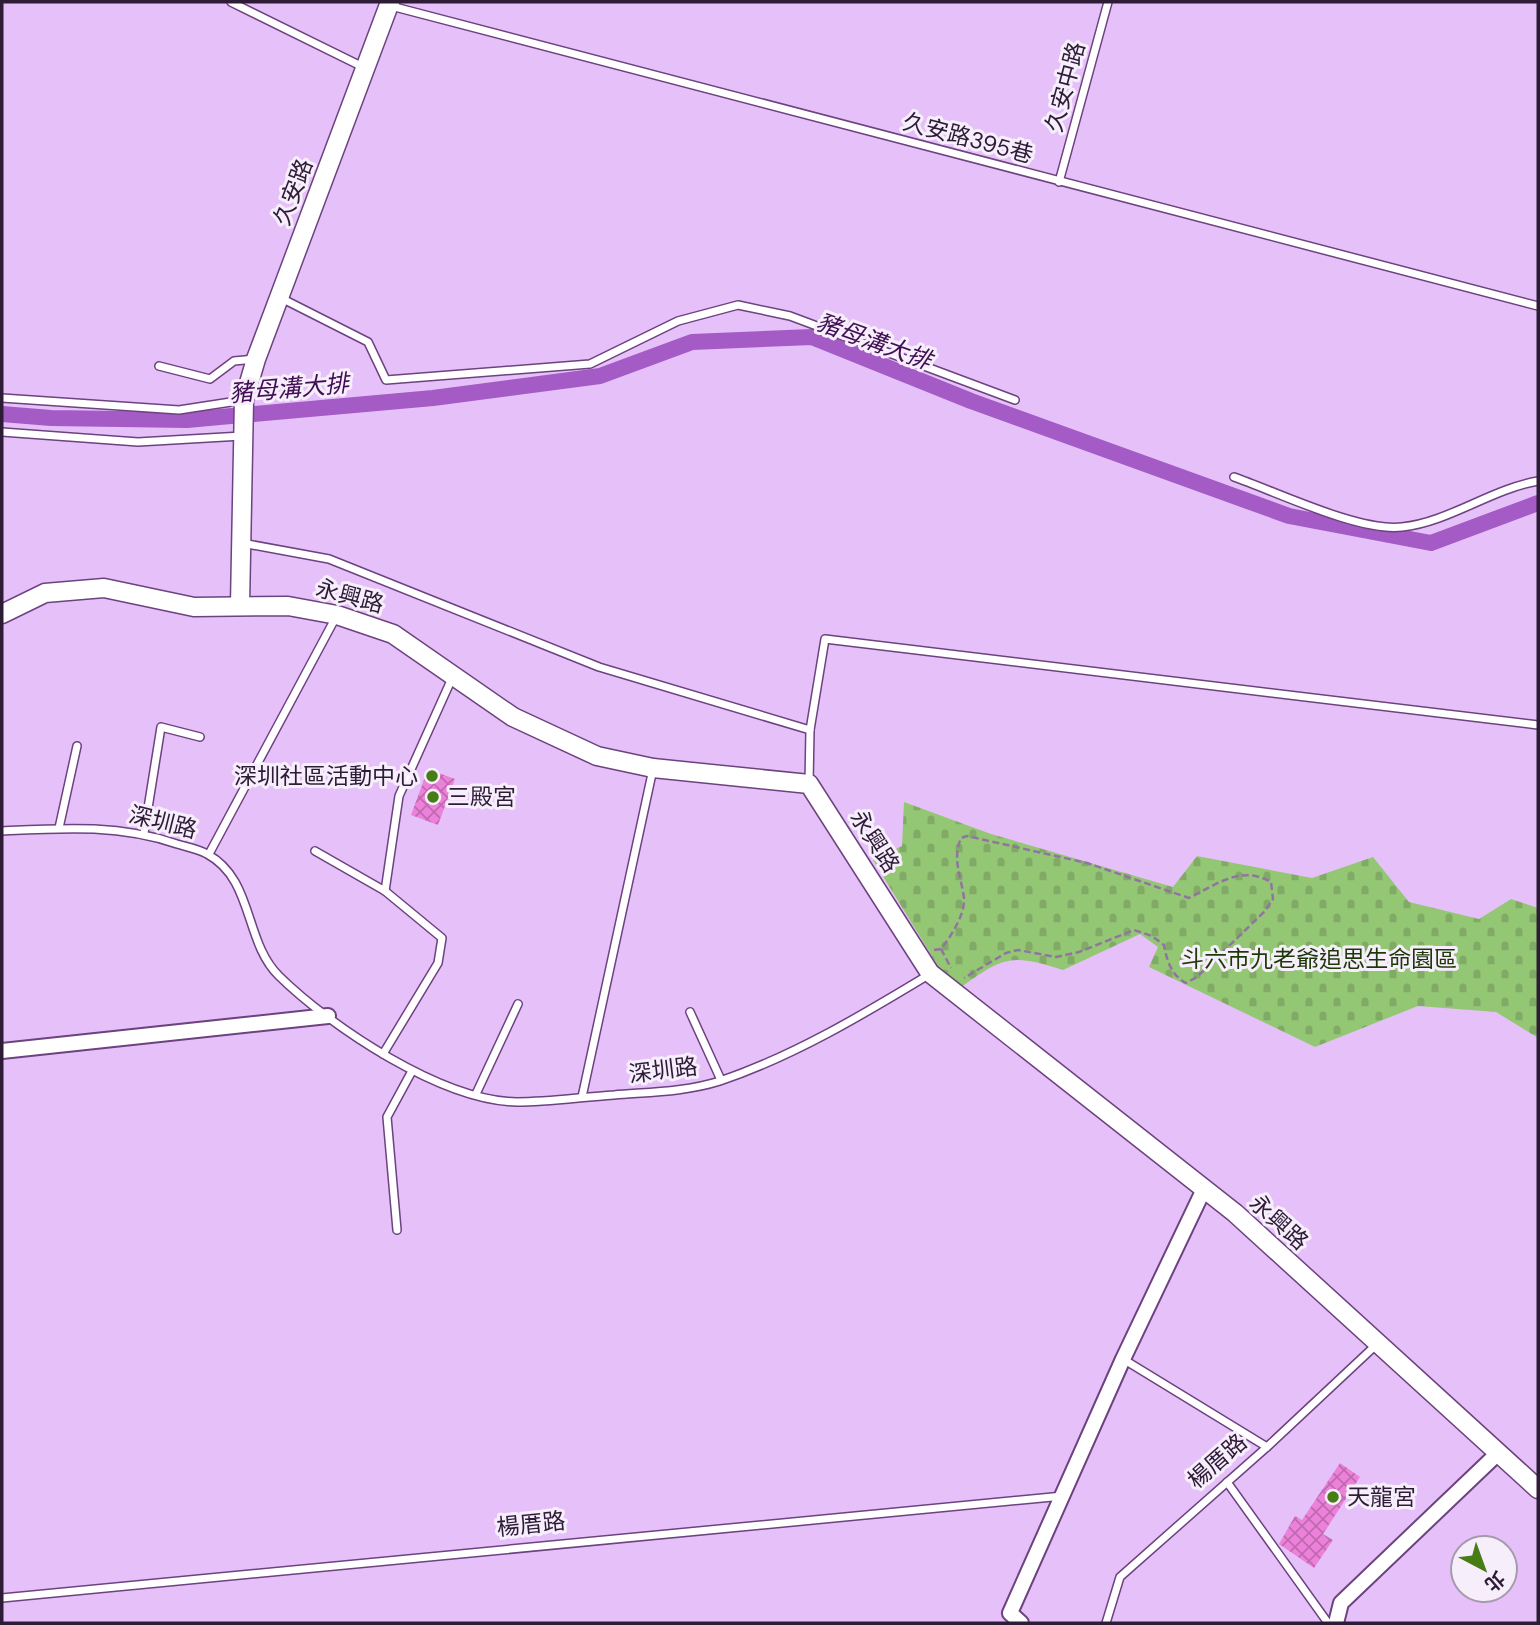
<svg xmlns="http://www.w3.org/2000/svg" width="1540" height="1625" font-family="'DM Sans','Noto Sans TC',sans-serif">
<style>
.cemetery{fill:url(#cemetery-stones)}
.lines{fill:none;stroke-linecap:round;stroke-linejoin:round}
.canal{stroke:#a45bc5;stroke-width:16}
.building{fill:url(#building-cross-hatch)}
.service-casing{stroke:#6c427f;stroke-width:10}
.minor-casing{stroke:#6c427f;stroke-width:18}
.tertiary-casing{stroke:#6c427f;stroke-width:21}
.path{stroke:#9175a0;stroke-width:2.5;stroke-dasharray:7 3.5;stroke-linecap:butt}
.service{stroke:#fff;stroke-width:7}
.minor{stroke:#fff;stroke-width:14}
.tertiary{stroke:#fff;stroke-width:18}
.poi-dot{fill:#467d14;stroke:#f7eefc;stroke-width:2.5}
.labels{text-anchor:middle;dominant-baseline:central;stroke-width:6;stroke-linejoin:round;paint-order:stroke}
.street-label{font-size:23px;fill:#2e1c37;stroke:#f7eefc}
.poi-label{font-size:23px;fill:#2e1c37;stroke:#f7eefc;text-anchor:start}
.park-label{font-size:23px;fill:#1d3807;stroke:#f7eefc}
.water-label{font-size:24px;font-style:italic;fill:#400f53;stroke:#f7eefc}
</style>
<defs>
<pattern id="cemetery-stones" width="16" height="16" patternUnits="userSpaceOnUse" patternTransform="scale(1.75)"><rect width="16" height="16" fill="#94c774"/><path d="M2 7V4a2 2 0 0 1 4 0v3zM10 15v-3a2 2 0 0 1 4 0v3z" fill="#80aa65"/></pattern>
<pattern id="building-cross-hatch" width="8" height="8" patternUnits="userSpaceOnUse" patternTransform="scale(1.75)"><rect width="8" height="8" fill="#ec81d9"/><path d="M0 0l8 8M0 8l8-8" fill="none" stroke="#c069b1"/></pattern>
</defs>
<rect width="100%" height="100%" fill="#e6c1f9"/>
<path class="cemetery" d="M904,802l87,32 182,53 24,-31 115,22 61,-21 36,45 70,17 32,-20 27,9v130l-42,-26 -78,-6 -103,41 -166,-80 9,-20 -18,-13 -77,36c-56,-19 -62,-11 -109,22l-81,-132 29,-14z"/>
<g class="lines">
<path class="canal" d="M2,414l49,4 136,2 246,-22 167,-22 92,-34 120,-5 159,64 318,115 142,27 107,-40"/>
</g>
<g class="building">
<path d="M428,769l27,10 -17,46 -27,-10z"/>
<path d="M1340,1463l20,14 -37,57 10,6 -19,28 -35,-24 16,-28 7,4z"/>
</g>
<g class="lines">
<g class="service-casing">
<g id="service">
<path d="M231,2l134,66"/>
<path d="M391,6l1147,300"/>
<path d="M1059,182l49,-180"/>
<path d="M281,298l87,44 18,38 204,-16 88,-43 60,-16 52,11 225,84"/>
<path d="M159,366l51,13 24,-18 21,-2"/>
<path d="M2,398l177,12 65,-10"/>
<path d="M2,432l136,10 104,-6"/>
<path d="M1234,477c43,15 125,55 168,50 47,-5 89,-38 136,-46"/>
<path d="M242,543l87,16 270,108 211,63"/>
<path d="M809,784l1,-54 15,-91 713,86"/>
<path d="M59,828l18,-82"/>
<path d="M2,831c60,-3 117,-7 175,13 10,3 22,5 30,10 47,25 37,88 72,122 52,51 163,125 238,126 32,0 65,-5 97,-7 35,-3 71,-3 106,-14 74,-25 144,-67 210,-107"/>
<path d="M144,833l17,-106 39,10"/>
<path d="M315,851l70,40 57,47 -4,25 -55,91"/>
<path d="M209,854l128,-239"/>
<path d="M385,891l14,-95 54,-120"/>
<path d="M690,1012l31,68"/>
<path d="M476,1094l42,-90"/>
<path d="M582,1097l71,-328"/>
<path d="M397,1230l-10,-113 25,-46"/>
<path d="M1123,1359l144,88"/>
<path d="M1227,1482l101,141"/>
<path d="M2,1598l1061,-102"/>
<path d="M1106,1623l14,-46 147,-130 109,-102"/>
</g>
</g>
<g class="minor-casing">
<g id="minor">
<path d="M2,1051l326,-35"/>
<path d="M1021,1623l-11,-10 113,-254 81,-170"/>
<path d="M1336,1623l5,-20 155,-148"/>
</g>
</g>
<g class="tertiary-casing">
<g id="tertiary">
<path d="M240,605l4,-205 12,-41 134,-357"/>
<path d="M2,614l43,-21 59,-5 90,19 94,-1 49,9 56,19 120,83 84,39 56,12 156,16 121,189 305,240 303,276"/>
</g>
</g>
<g class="path">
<path d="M941,949l10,19"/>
<path d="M934,950l7,-1c10,-13 24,-34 23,-51 -3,-22 -12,-38 -3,-60l6,-2 120,27 102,35c28,-14 52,-33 82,-16l2,17 -8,12 -68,66 -11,6c-15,-8 -19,-22 -22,-38l-12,-9 -18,-6 -55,22 -23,5 -38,-7 -12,3 -42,25"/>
</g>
<use href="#service" class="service"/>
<use href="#minor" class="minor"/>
<use href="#tertiary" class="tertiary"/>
</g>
<g class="poi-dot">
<circle cx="432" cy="776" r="7"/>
<circle cx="433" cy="797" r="7"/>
<circle cx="1333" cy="1497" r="7"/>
</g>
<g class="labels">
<g class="street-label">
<text transform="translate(1065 87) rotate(-75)">久安中路</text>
<text transform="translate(968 138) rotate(15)">久安路395巷</text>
<text transform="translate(293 192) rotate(-69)">久安路</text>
<text transform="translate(350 596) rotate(15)">永興路</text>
<text transform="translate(163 822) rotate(14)">深圳路</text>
<text transform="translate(875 841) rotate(57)">永興路</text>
<text transform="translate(663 1070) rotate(-7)">深圳路</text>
<text transform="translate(1279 1222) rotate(42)">永興路</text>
<text transform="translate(1217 1461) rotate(-41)">楊厝路</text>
<text transform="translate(531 1524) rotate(-6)">楊厝路</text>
</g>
<g class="poi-label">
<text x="418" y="776" text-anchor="end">深圳社區活動中心</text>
<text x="447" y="797">三殿宮</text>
<text x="1347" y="1497">天龍宮</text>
</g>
<g class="park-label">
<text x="1319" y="959">斗六市九老爺追思生命園區</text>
</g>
<g class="water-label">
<text transform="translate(874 341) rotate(20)">豬母溝大排</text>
<text transform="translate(289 388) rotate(-5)">豬母溝大排</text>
</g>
</g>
<rect width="1540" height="1625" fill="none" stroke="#2e1c37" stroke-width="7"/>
<g transform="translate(1484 1569) rotate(139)"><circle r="33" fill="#f7eefc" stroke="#a79aad" stroke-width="2"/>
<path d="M0-5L12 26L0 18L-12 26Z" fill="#467d14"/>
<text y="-10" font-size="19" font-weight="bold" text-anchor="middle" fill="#2e1c37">北</text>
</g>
</svg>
